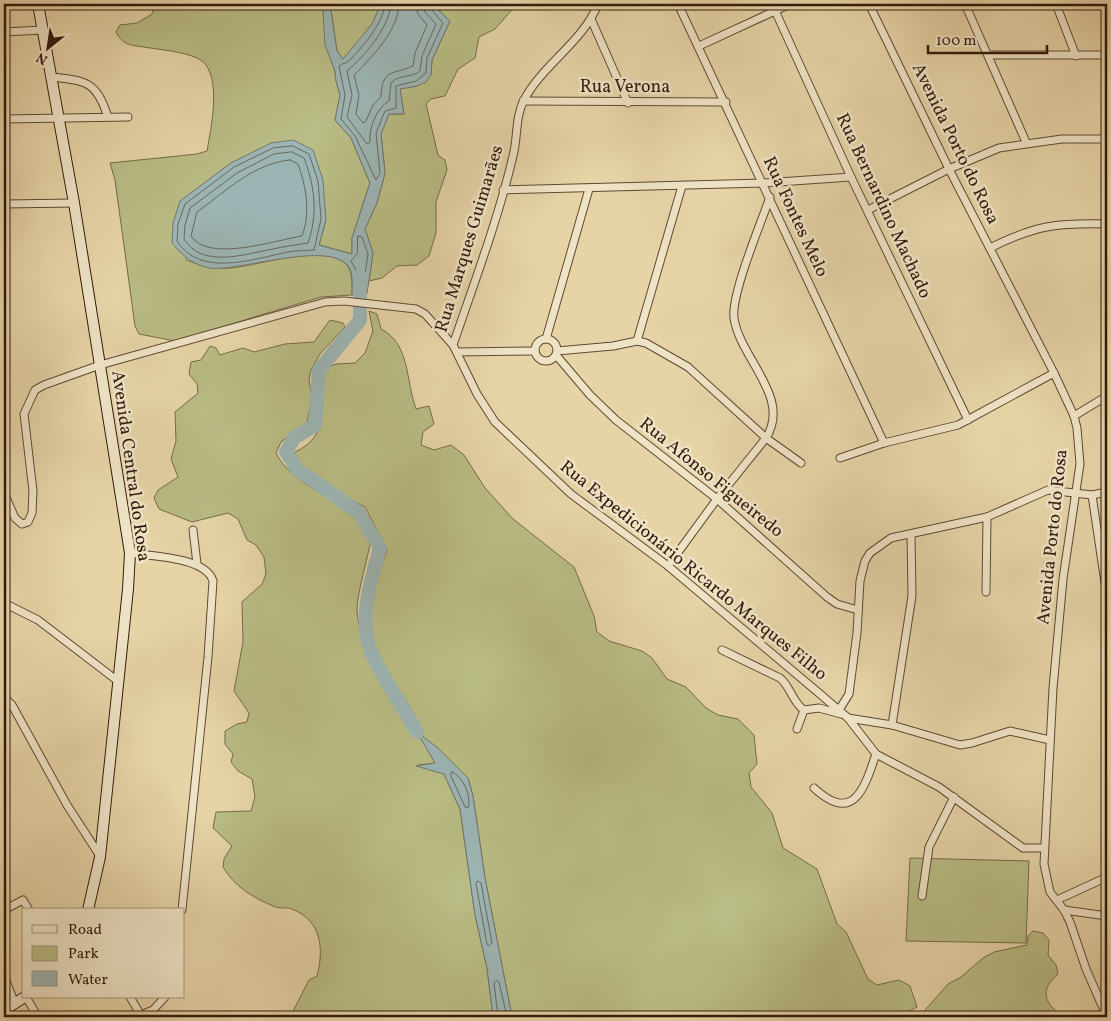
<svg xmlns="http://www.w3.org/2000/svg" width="1111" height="1021" font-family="Vollkorn,serif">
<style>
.green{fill:#b9bc84;stroke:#766b48}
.water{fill:#9cb5b4;stroke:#727771}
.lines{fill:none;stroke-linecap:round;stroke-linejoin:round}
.shore{stroke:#676860;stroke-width:1}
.river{stroke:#9cb5b4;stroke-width:14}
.street-casing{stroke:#5f4833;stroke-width:9}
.secondary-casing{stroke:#321a0c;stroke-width:12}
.street{stroke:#efe3c6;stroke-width:7}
.secondary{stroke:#efe3c6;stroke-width:10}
.labels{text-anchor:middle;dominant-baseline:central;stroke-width:5;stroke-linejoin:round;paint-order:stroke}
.street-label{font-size:18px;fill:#321a0c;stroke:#efe3c6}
</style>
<rect width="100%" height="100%" fill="#e6d4a7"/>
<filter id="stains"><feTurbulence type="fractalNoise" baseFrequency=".004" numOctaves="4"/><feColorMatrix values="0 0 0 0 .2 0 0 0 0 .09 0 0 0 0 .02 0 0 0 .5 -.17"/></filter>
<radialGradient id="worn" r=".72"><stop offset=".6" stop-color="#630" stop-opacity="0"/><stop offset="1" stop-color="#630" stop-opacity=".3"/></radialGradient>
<g class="green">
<path d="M156,4h163l4,6 3,35 9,26 1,10 4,14 -5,25 16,18 19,45 -18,55v16l-33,-9 7,-25 -78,-64 -17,7 -35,27 -10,70c15,5 29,10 45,8 26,-2 96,-26 116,-3 6,8 5,21 5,30l-31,2 -146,44 -36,-7 -4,-8 -20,-146 -5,-17 87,-9 10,-3c4,-23 17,-82 -10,-93 -16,-7 -36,-8 -53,-11 -14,-2 -21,-2 -28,-15l4,-7 17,-2 15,-9z"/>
<path d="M330,4h51l-9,20 -28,36 -7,-9z"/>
<path d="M432,4h85l-22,25 -16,8 -4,21 -17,11 -13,27 -14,3 -5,5 12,51 7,5 2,10 -11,32v31l-7,23 -12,9 -20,1 -15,12 -13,3 4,-28 -8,-24 12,-26 8,-30 -4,-39 8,-20h15l-4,-25 17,-3 14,-11 1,-15 18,-39z"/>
<path d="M369,311l8,3 4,15c29,14 25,53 35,80l13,-3 5,18 -11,8 -2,13 13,5 17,-5 13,10 21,33 28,31 61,48 20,49 3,16 12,9 33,10 10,7 15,21 19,8 20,21 12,7 20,4 16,16 3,29 -8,9 2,14 21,26 11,35 34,21 20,55 9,8 22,47 9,6 22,-5 11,6 7,21 -19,10h-386l-27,-139 -12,-82 -5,-18 -49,-45 16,30 -17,2 26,9 16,35 15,106 12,53 6,49h-203l19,-37 8,-4c7,-27 5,-55 -25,-67 -6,-2 -12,0 -19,-3 -21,-9 -38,-19 -50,-39l1,-8 8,-13 -19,-18 3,-16 35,-1 4,-14 -3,-18 -14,-8 -7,-9 2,-8 -8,-10v-13l12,-7 10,-2 2,-9 -15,-22 9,-49 -1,-40 20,-18 4,-10 -2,-17 -8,-12 -9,-5 -9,-21 -10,-6 -36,9 -33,-13 -5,-11 4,-8 20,-13 -7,-18 5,-18 -1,-29 23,-19 -1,-9 -8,-10 2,-12 10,-2 9,-14 6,2 4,7 23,-7 11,4 31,-8 29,-2 16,-22 13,3 2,4 -25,27 -9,16 -2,11 3,16 -5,26 -26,19 -5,11c12,25 44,38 66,54 12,9 20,19 29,32 -3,19 -14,54 -14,71 1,33 35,101 60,121 1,-15 -10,-28 -18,-41 -9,-15 -22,-33 -26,-51 -7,-29 4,-62 14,-89l-22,-43 -17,-8 -45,-29c-5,-5 -9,-10 -8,-18 39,-18 21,-50 30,-84l11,-4 19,-1 10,-10 8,-22z"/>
<path d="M910,858l119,3 -3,82 -120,-2z"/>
<path d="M1033,931l10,2 6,7 -1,15 8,10 2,9c-20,16 -13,32 7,43l13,-2 13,2h-172l29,-33 13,-7 22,-19 11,-6 33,-7 1,-9z"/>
</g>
<g class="water">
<path d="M319,4h11l7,47 6,8 29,-35 9,-20h51l18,17 -18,39 -1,15 -5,7 -9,4 -17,3 4,25h-15l-8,20 4,39 -8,30 -12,26 8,24 -6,41 -15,1c0,-7 1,-16 -1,-23 -10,-37 -115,1 -142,-4 -17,-4 -26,-12 -37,-25l1,-20 7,-22 51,-38 40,-20 22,-3 20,10 10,30 3,40 -7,25 33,9v-16l18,-55 -19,-45 -16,-18 5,-25 -4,-14 -1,-10 -10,-26 -2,-35z"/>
<path d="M417,732l21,16 30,30 5,18 12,82 27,139h-19l-6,-49 -12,-53 -15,-106 -16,-35 -28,-8 19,-3z"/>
</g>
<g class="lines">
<g class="shore">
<path d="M385,4c-3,22 -22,42 -36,57 -4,3 -7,2 -10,5l6,29 -4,24 14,17 21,44 4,-7 -4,-40 9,-22 11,-3v-22l20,-5 10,-8 1,-15 16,-35 -13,-15 -1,-4"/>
<path d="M391,4c-2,25 -27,52 -44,67l5,24 -5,22 20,27 3,-2c-1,-15 6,-33 19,-41l2,-18c8,-9 21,-5 29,-12l2,-15 14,-32 -11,-12 -2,-8"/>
<path d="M399,4c-1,27 -27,53 -45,71l5,20 -3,19 7,9 3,-2 7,-16 8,-8c1,-29 12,-22 32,-31l2,-13 12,-28 -9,-11 -3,-10"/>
<path d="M293,146l16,8 9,27 3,38 -7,31c-8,1 -17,0 -26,2 -35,7 -87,26 -111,-11l1,-17 7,-20 49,-37 39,-19z"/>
<path d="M292,152l12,6c11,29 14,56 4,85 -11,2 -23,3 -35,6 -28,5 -71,20 -89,-10l1,-14 5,-17 47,-35 37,-19z"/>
<path d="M290,160l8,4c8,23 13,48 4,72 -26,4 -94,27 -111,0l6,-24c28,-20 57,-49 93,-52z"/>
<path d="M358,236l4,1 6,17 -5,33 -4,2 -2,-2 -1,-17 -5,-9 6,-7z"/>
<path d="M452,772c11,5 20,24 16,36l-3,-1 -14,-31z"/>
<path d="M478,881l3,2 11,60 -3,3 -2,-2 -11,-60z"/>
<path d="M498,1017l-4,-34 3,-3 2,2 8,35"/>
</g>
<path class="river" d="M360,276v44l-41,50 -4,55 -21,13 -8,14 11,17 62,44 21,35c-9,32 -22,71 -9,103 9,24 33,57 46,81"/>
<g class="street-casing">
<g id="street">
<path d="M127,4h1"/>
<path d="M678,4l206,439"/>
<path d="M772,4l79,173 117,243"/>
<path d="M869,4l80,165 105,204 20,43 3,12 3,36 -17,115 -10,109 -9,176 6,28 14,18 6,12 16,47 21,48"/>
<path d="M965,4l61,138"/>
<path d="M1056,4l20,52"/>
<path d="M591,19l37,84"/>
<path d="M4,32l39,-2"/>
<path d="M699,46l91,-42"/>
<path d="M989,55h118"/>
<path d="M51,77c36,4 45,4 57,40"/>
<path d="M523,101l203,1"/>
<path d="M4,119l124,-2"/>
<path d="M503,190l261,-7 87,-6"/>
<path d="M770,197c-9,26 -39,97 -36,121 6,41 58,79 32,120l35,25"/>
<path d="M4,204l70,-1"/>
<path d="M868,210l81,-41 50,-21 63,-9h45"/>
<path d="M990,248c46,-23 66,-25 117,-24"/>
<path d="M546,339l43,-150"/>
<circle cx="546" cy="350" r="11"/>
<path d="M637,341l45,-155"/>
<path d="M453,345c21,-62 45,-125 60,-189 5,-19 2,-39 11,-56 19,-36 59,-58 74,-96"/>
<path d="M557,351l56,-5 24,-5 9,2 42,24 78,71 -49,61 -49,67"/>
<path d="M457,352l78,-1"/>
<path d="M556,355l34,40 26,25 101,79 110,98 10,7 21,6"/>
<path d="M1074,416l33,-20"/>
<path d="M840,458l44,-15 74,-18 96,-52"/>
<path d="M4,493l11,25 7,6 6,-2 4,-9 1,-22 -9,-77 11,-24 9,-5 56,-20 225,-63 19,-1 72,8 9,5 28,31 24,49 18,28 76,72 97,72 152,128 28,24 28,36 63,33 84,61h21"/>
<path d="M1092,495l15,101"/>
<path d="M193,530l4,34"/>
<path d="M130,553c21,3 76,4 83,28l-5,76 -26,253"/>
<path d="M986,592l1,-75"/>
<path d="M4,603l34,17 81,62"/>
<path d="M722,650l58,28c11,9 12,24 24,32l15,-2 22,6"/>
<path d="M4,697l8,8 55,100 33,51"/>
<path d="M839,710l10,-16 8,-61 3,-52 5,-20 5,-8 21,-15 96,-21 61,-27 44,5 15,-3"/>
<path d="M848,718l44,7 68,20 12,-2 38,-12 40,9"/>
<path d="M892,725l20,-129 -1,-62"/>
<path d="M797,729l7,-19"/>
<path d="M814,788c39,36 50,2 62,-34"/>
<path d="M922,896l7,-49 25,-50"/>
<path d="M1057,900l50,-23"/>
<path d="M4,910l19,-10 6,10"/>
<path d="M1064,910l43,6"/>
<path d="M4,976l11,28"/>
<path d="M26,997l12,20"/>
<path d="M130,997l12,20"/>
<path d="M141,1015l12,-5 12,-13"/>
</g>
</g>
<g class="secondary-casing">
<g id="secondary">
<path d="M38,4l36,199 56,350 -2,36 -28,268 -12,53"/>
<path d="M4,1010l21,-13"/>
</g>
</g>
<use href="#street" class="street"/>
<use href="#secondary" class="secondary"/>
</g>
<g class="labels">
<g class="street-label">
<text x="625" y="87">Rua Verona</text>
<text transform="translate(955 144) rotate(64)">Avenida Porto do Rosa</text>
<text transform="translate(883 206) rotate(65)">Rua Bernardino Machado</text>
<text transform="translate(795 217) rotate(65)">Rua Fontes Melo</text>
<text transform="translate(470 239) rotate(-73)">Rua Marques Guimarães</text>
<text transform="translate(130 466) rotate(82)">Avenida Central do Rosa</text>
<text transform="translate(711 478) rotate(39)">Rua Afonso Figueiredo</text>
<text transform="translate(1053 537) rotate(-84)">Avenida Porto do Rosa</text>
<text transform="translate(693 571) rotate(39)">Rua Expedicionário Ricardo Marques Filho</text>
</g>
</g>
<rect width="1111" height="1021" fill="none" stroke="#e6d4a7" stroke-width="20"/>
<rect x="5" y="5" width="1101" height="1011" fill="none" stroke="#321a0c" stroke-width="2.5"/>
<rect x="10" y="10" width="1091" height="1001" fill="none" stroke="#321a0c"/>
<rect x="22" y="908" width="162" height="90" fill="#efe3c6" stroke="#a3937c"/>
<rect x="32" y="925" width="25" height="8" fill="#efe3c6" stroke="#a3937c"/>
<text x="68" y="934" font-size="15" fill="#321a0c">Road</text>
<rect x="32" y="946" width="25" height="15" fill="#b9bc84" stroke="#a3937c"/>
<text x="68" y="958" font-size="15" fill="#321a0c">Park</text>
<rect x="32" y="971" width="25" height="15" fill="#9cb5b4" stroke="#a3937c"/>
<text x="68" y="984" font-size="15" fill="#321a0c">Water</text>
<g transform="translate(48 48) rotate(210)" stroke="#efe3c6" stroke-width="4" paint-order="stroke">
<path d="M0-4L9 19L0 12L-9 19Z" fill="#321a0c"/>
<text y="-8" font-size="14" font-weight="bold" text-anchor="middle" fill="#321a0c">N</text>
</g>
<path d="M928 45v8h119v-8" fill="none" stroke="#321a0c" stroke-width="2.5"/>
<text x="936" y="45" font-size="15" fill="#321a0c" stroke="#efe3c6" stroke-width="4" paint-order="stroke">100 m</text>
<rect width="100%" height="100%" filter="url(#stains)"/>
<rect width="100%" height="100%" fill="url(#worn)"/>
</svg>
